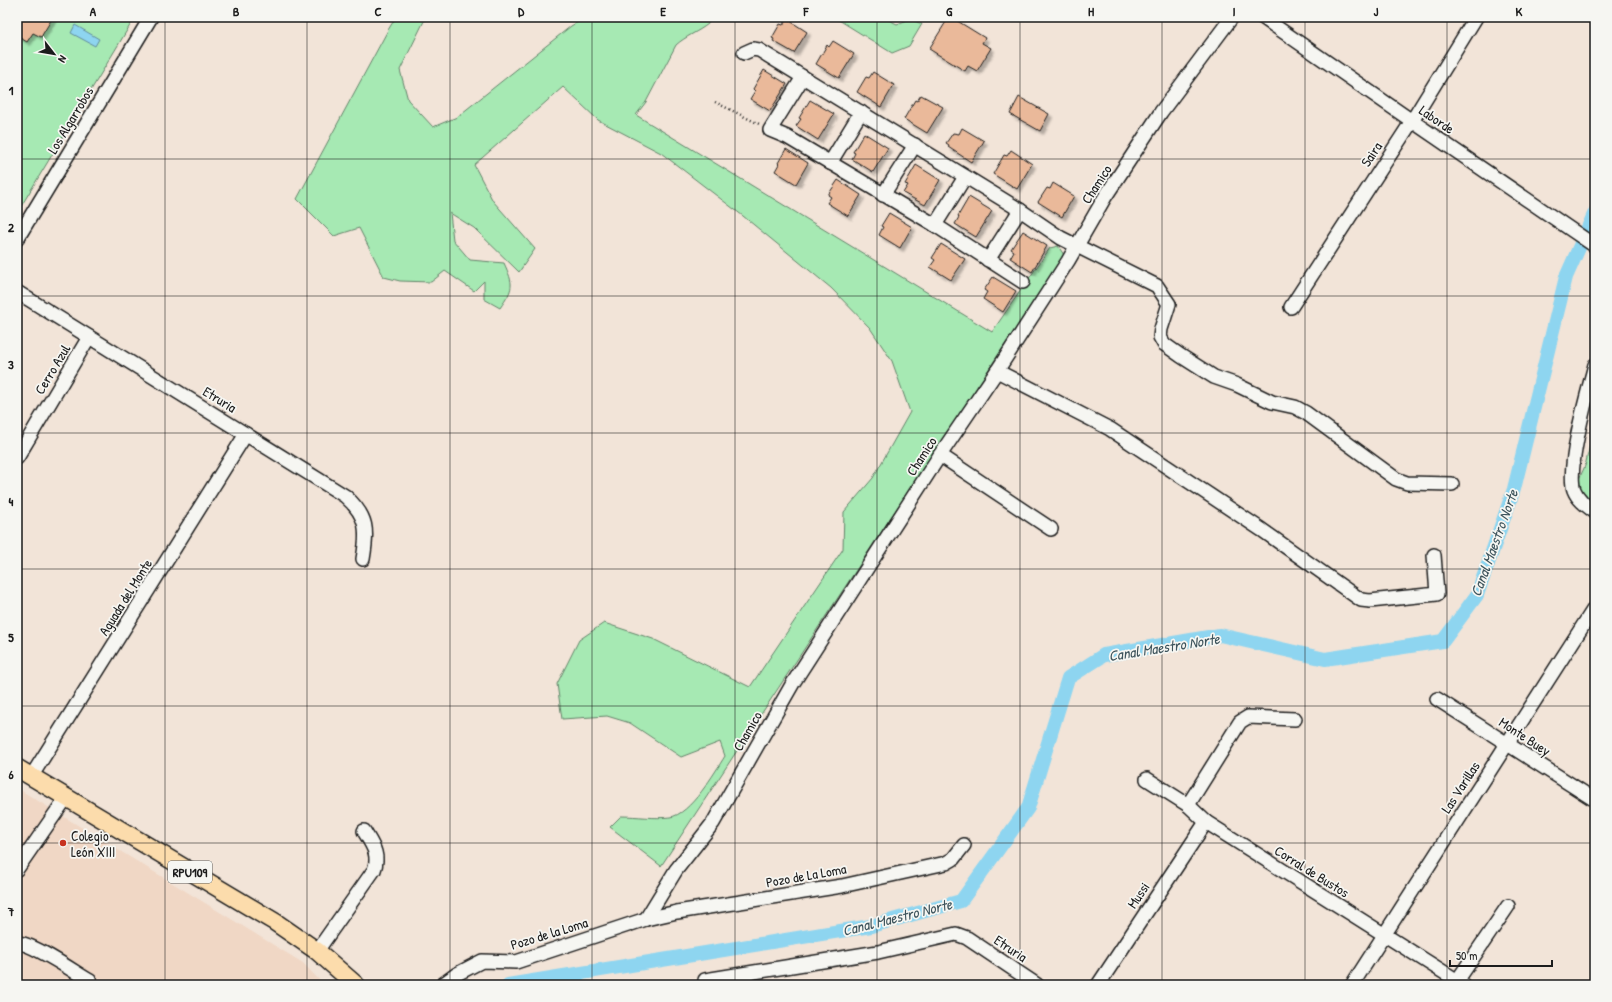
<svg xmlns="http://www.w3.org/2000/svg" width="1612" height="1002" font-family="'Patrick Hand',sans-serif">
<style>
.built{fill:#f0d7c5}
.green{fill:#a6e9b3;stroke:#618268}
.water{fill:#8ed5f0;stroke:#608b9b}
.lines{fill:none;stroke-linecap:round;stroke-linejoin:round}
.canal{stroke:#8ed5f0;stroke-width:14}
.building{fill:#eab99a;stroke:#1c1c1c;filter:url(#shadow)}
.minor-casing{stroke:#1c1c1c;stroke-width:16}
.major-casing{stroke:#1c1c1c;stroke-width:20}
.path{stroke:#1c1c1c;stroke-width:2.5;stroke-dasharray:1 3;stroke-linecap:butt}
.minor{stroke:#f6f6f2;stroke-width:13}
.major{stroke:#fcdcac;stroke-width:17}
.grid{fill:none;stroke:#1c1c1c;stroke-width:1;stroke-opacity:0.55}
.poi-dot{fill:#c8321e;stroke:#f6f6f2;stroke-width:1.5}
.labels{text-anchor:middle;dominant-baseline:central;stroke-width:3.5;stroke-linejoin:round;paint-order:stroke}
.shield{fill:#f6f6f2;stroke:#5d5d5c;stroke-width:1}
.shield-label{font-size:13px;font-weight:bold;fill:#1c1c1c}
.street-label{font-size:14px;fill:#1c1c1c;stroke:#f6f6f2}
.poi-label{font-size:14px;fill:#1c1c1c;stroke:#f6f6f2;text-anchor:start}
.water-label{font-size:15px;font-style:italic;fill:#3e545c;stroke:#f6f6f2}
.neatline{fill:none;stroke:#1c1c1c;stroke-width:1.5}
.grid-label{font-size:13px;text-anchor:middle;font-weight:bold;fill:#1c1c1c}
</style>
<defs>
<filter id="shadow"><feDropShadow dx="3.5" dy="3.5" stdDeviation="1" flood-color="#0004"/></filter>
</defs>
<rect width="100%" height="100%" fill="#f2e4d8"/>
<filter id="ink" filterUnits="userSpaceOnUse"><feTurbulence type="fractalNoise" baseFrequency=".025" numOctaves="2"/><feDisplacementMap in="SourceGraphic" scale="8" xChannelSelector="R" yChannelSelector="G"/><feConvolveMatrix kernelMatrix="1 2 1 2 8 2 1 2 1" color-interpolation-filters="sRGB"/></filter>
<g filter="url(#ink)">
<path class="built" d="M17,788l286,175 21,22h-307z"/>
<g class="green">
<path d="M17,17h118l-118,196z"/>
<path d="M396,17h30l-26,53 8,30 25,27 24,-10 114,-91 15,-9h123l-1,7c-10,8 -22,12 -32,21l-30,57 -10,13 356,217 58,-84 8,-2 6,9 -403,611 -51,-39 11,-11c16,0 34,3 49,1 20,-2 45,-45 55,-61l-5,-14 -39,15 -51,-34 -23,-7 -45,3 -5,-35 22,-44 25,-17 49,16 97,48 93,-138 1,-37 29,-34 37,-66 -18,-51 -22,-33 -39,-40 -88,-72 -82,-63 -63,-33 -35,-33 -89,78 19,36 42,48 -16,23 -45,-44 -24,-15 3,27 17,20 34,3c10,22 10,25 -4,45l-16,-9v-18l-10,10 -29,-20 -14,11 -31,-1 -16,-4 -25,-49 -25,8 -37,-37 91,-169z"/>
<path d="M834,17h49l14,7 13,-5 12,5 -13,22 -17,7z"/>
<path d="M1595,424v79l-21,-13 11,-24z"/>
</g>
<path class="water" d="M75,25l24,14 -4,7 -24,-13z"/>
<g class="lines">
<path class="canal" d="M508,985l363,-59 90,-25 67,-93 40,-130 36,-23 116,-20 105,24 118,-18 34,-46 37,-106 52,-212 29,-65"/>
</g>
<g class="building">
<path d="M17,17h36l-12,20 -8,-4 -6,9 -10,-6z"/>
<path d="M949,17h2l34,21 -3,5 9,5 -14,23 -9,-5 -3,5 -36,-22z"/>
<path d="M787,19l20,13 -13,21 -21,-12 1,-2 -2,-1 8,-14 3,1z"/>
<path d="M833,41l21,13 -15,24 -23,-14 11,-19 2,2z"/>
<path d="M764,70l23,14 -17,27 -20,-12 5,-8 -2,-2z"/>
<path d="M873,72l21,13 -13,22 -24,-15 9,-15 3,1z"/>
<path d="M921,95l22,12 -16,26 -23,-14 11,-19 2,1z"/>
<path d="M1019,97l30,17 -9,17 -30,-17z"/>
<path d="M810,100l24,14 -16,26 -22,-14 5,-7 -2,-1z"/>
<path d="M962,128l22,13 -13,21 -23,-15 1,-2 -3,-2 7,-10 6,1z"/>
<path d="M864,133l24,15 -15,24 -21,-13 3,-6 -2,-1z"/>
<path d="M786,149l22,14 -12,21 -21,-13 4,-7 -1,-1z"/>
<path d="M1011,150l21,14 -15,25 -24,-15 11,-19 3,1z"/>
<path d="M916,165l24,15 -15,25 -22,-12 5,-8 -3,-1z"/>
<path d="M838,180l23,15 -13,21 -21,-13 4,-6 -3,-2z"/>
<path d="M1053,183l21,13 -12,21 -24,-15 9,-14 3,1z"/>
<path d="M969,197l23,14 -16,26 -21,-13 4,-7 -1,-1z"/>
<path d="M889,213l23,14 -12,21 -21,-13 4,-8 -2,-1z"/>
<path d="M1023,231l24,15 -15,26 -22,-14 4,-7 -3,-2z"/>
<path d="M941,244l24,15 -14,21 -21,-13 5,-7 -3,-2z"/>
<path d="M993,277l23,14 -13,21 -20,-13 4,-7 -3,-2z"/>
</g>
<g class="lines">
<g class="minor-casing">
<g id="minor">
<path d="M1262,17l150,104 183,125"/>
<path d="M744,53l9,-4 6,1 261,160 41,28 96,48 12,18 -8,25 -1,8 4,7 17,12 33,21 23,8 35,17 23,5 11,6 90,66 11,4 45,1"/>
<path d="M803,77l-33,53 17,7 148,88 88,57"/>
<path d="M830,163l31,-51"/>
<path d="M883,195l32,-50"/>
<path d="M935,225l30,-48"/>
<path d="M17,239l134,-222"/>
<path d="M988,260l32,-50"/>
<path d="M17,292l328,204c23,20 23,35 18,63"/>
<path d="M1291,307l121,-186 64,-104"/>
<path d="M1595,365c-7,26 -29,103 -21,125 4,10 13,16 21,22"/>
<path d="M997,371l113,58 152,101 99,70 9,1 67,-7 -3,-39"/>
<path d="M940,455l111,74"/>
<path d="M17,458l72,-121"/>
<path d="M1437,699l158,101"/>
<path d="M31,777l215,-343"/>
<path d="M1147,779l41,26 18,17 258,163"/>
<path d="M1188,805l52,-83 8,-5 47,2"/>
<path d="M17,869l49,-71"/>
<path d="M646,919l30,-49 37,-47 80,-140 147,-228 57,-84 71,-110 37,-64 56,-85 71,-95"/>
<path d="M17,943c14,-1 59,30 73,38"/>
<path d="M317,951l57,-81c6,-16 -2,-25 -10,-39"/>
<path d="M705,980l173,-28 78,-18 11,4 70,47"/>
<path d="M1457,981l51,-75"/>
<path d="M442,985l15,-11 25,-13 34,1 130,-43 31,-7 165,-26 104,-23 7,-4 11,-14"/>
<path d="M1098,985l108,-163"/>
<path d="M1352,985l243,-378"/>
</g>
</g>
<g class="major-casing">
<path id="major" d="M17,768l258,154 42,29 39,34"/>
</g>
<path class="path" d="M715,102l44,22"/>
<use href="#minor" class="minor"/>
<use href="#major" class="major"/>
</g>
</g>
<path class="grid" d="M165,17v968M307,17v968M450,17v968M592,17v968M735,17v968M877,17v968M1020,17v968M1162,17v968M1305,17v968M1447,17v968M17,159h1578M17,296h1578M17,433h1578M17,569h1578M17,706h1578M17,843h1578"/>
<circle class="poi-dot" cx="63" cy="843" r="4"/>
<g class="labels">
<rect class="shield" x="168" y="861" width="44" height="22" rx="3"/>
<g class="shield-label">
<text x="190" y="872">RPU109</text>
</g>
<g class="street-label">
<text transform="translate(1437 119) rotate(34)">Laborde</text>
<text transform="translate(70 120) rotate(-59)">Los Algarrobos</text>
<text transform="translate(1371 154) rotate(-57)">Saira</text>
<text transform="translate(1096 184) rotate(-57)">Chamico</text>
<text transform="translate(52 369) rotate(-59)">Cerro Azul</text>
<text transform="translate(220 399) rotate(32)">Etruria</text>
<text transform="translate(921 456) rotate(-57)">Chamico</text>
<text transform="translate(125 597) rotate(-58)">Aguada del Monte</text>
<text transform="translate(747 731) rotate(-60)">Chamico</text>
<text transform="translate(1525 736) rotate(33)">Monte Buey</text>
<text transform="translate(1460 787) rotate(-57)">Las Varillas</text>
<text transform="translate(1312 871) rotate(32)">Corral de Bustos</text>
<text transform="translate(806 875) rotate(-10)">Pozo de La Loma</text>
<text transform="translate(1138 895) rotate(-56)">Mussi</text>
<text transform="translate(549 933) rotate(-17)">Pozo de la Loma</text>
<text transform="translate(1011 948) rotate(34)">Etruria</text>
</g>
<g class="poi-label">
<text x="71" y="835">Colegio<tspan x="71" dy="16">León XIII</tspan></text>
</g>
<g class="water-label">
<text transform="translate(1494 543) rotate(-70)">Canal Maestro Norte</text>
<text transform="translate(1164 647) rotate(-9)">Canal Maestro Norte</text>
<text transform="translate(897 917) rotate(-14)">Canal Maestro Norte</text>
</g>
</g>
<rect width="1612" height="1002" fill="none" stroke="#f6f6f2" stroke-width="44"/>
<g transform="translate(54 54) rotate(121)" stroke="#f6f6f2" stroke-width="3" paint-order="stroke">
<path d="M0-3L7 15L0 10L-7 15Z" fill="#1c1c1c"/>
<text y="-6" font-size="11" font-weight="bold" text-anchor="middle" fill="#1c1c1c">N</text>
</g>
<path d="M1450 960v6h102v-6" fill="none" stroke="#1c1c1c" stroke-width="2"/>
<text x="1456" y="960" font-size="12" fill="#1c1c1c" stroke="#f6f6f2" stroke-width="3" paint-order="stroke">50 m</text>
<rect x="22" y="22" width="1568" height="958" class="neatline"/>
<g class="grid-label">
<text x="93" y="16">A</text>
<text x="236" y="16">B</text>
<text x="378" y="16">C</text>
<text x="521" y="16">D</text>
<text x="663" y="16">E</text>
<text x="806" y="16">F</text>
<text x="949" y="16">G</text>
<text x="1091" y="16">H</text>
<text x="1234" y="16">I</text>
<text x="1376" y="16">J</text>
<text x="1519" y="16">K</text>
<text x="11" y="95">1</text>
<text x="11" y="232">2</text>
<text x="11" y="369">3</text>
<text x="11" y="506">4</text>
<text x="11" y="642">5</text>
<text x="11" y="779">6</text>
<text x="11" y="916">7</text>
</g>
</svg>
